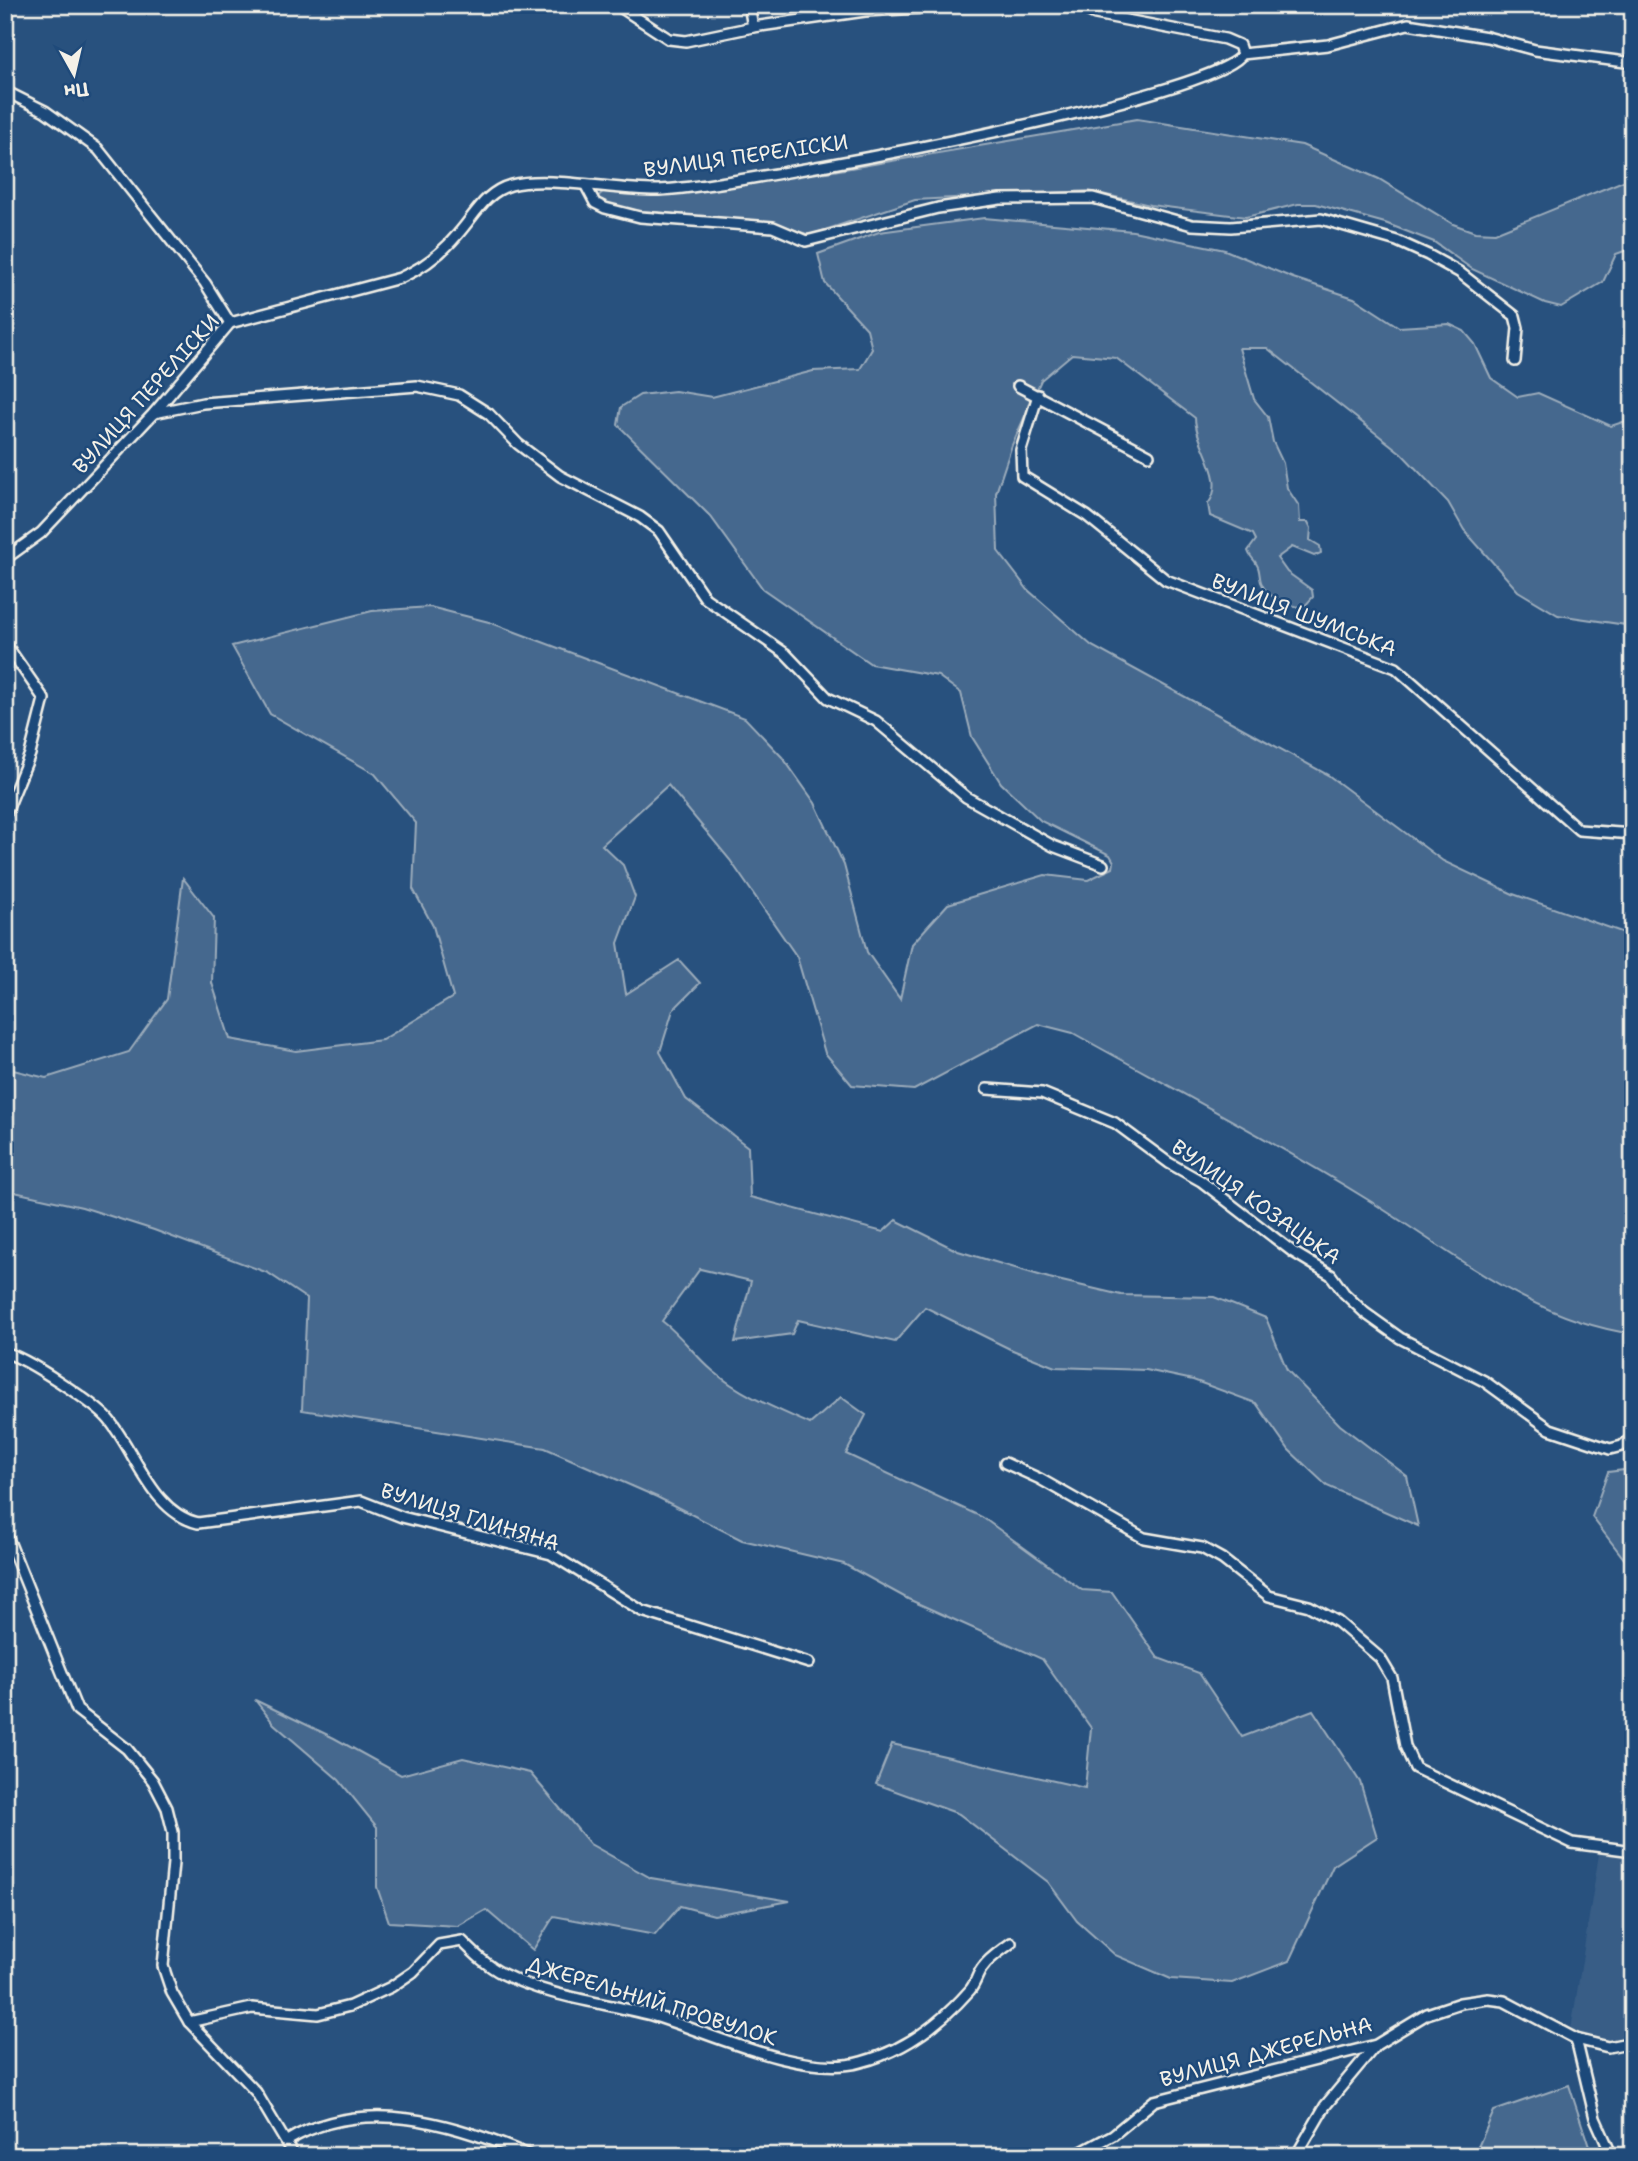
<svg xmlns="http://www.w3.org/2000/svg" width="1638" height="2161" font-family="'Shantell Sans',sans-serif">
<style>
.built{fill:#375d86}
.green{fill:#45688e;stroke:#9cacbb;stroke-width:2}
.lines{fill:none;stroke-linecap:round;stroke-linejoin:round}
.minor-casing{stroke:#f4f1e8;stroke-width:14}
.minor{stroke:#1f4a7a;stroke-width:9}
.labels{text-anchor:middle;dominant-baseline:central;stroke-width:5;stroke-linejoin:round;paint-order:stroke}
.street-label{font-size:21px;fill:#f4f1e8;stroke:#1f4a7a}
</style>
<rect width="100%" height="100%" fill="#28517e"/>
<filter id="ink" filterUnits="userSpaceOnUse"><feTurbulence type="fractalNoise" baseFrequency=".0143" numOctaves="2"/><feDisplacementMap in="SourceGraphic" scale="14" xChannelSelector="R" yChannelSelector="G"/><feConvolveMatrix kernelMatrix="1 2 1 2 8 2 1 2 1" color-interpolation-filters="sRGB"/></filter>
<g filter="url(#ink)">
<path class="built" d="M1599,1854l34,2v183l-16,6 -46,-15z"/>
<g class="green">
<path d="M1137,119l165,26 77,34 74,45 22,8 20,1 138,-56v71l-17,6 -13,28 -42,25 -16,-4 -73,-34 -38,-27 -49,-19 -69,-19h-18l-52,13 -96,-12 -61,-14 -174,9 -105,35 -41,-13 -161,-14 -12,-10 8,-7 48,2 175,-21z"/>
<path d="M984,218l149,13 92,19 68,28 61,20 45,29 50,-3 15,7 11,13 16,34 27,19 20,-4 73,33 15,-5 7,-10v215l-75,-11 -40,-24 -54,-61 -16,-28 -47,-49 -134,-105h-28l15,51 14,18 5,25 10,21 4,25 12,18 1,16h8l3,6 -1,12 10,6 1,7 -7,3 -22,-9 -15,11 10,14 25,18 1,7 -10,11c-15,-3 -36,-9 -42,-26 -2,-6 -1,-12 -4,-17 -3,-7 -7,-7 -9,-14l8,-11 -3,-6 -43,-18 -2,-12c20,-26 -12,-56 -13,-86l-79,-60 -44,-4 -31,26 -29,65 -16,48 2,58 30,39 64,56 236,129 115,86 70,33 120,42v398c-103,-15 -178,-80 -263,-133 -97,-60 -198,-113 -297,-168l-35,-9 -124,66 -62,-5 -27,-32 -28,-96 -67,-97 -62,-75 -66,60 21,20 12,32 -17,46 8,51 53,-34 21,23 -27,27 -13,42 26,47 62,48 2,50 133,35 13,-12 62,31 91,27 72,17 93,2 52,21 21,52 53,55 67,51 11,50 -91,-40 -38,-36 -33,-47 -63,-23 -47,-10 -91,-3 -45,-18 -85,-42 -30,35 -97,-22 -6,14 -57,8 16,-61 -51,-12 -38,52c20,15 33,35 51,50 28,24 64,38 97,53l31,-27 25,18 -20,39 136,63 100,73 30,2 46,66 41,15 43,64 71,-27 47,72 17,55 -44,29 -44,95 -57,22 -61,-4 -56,-24 -38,-34 -29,-39 -89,-68 -83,-30 16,-40 193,44 6,-60 -49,-69 -134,-60 -64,-35 -102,-24 -85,-43 -112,-49 -243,-38 5,-111 -39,-26 -114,-43 -72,-23 -77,-17v-122l41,10 83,-26 38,-53 16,-121 31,40 -2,65 18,56 66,12 86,-11 71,-43 -20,-71 -20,-37 3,-66 -41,-49 -105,-60 -38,-68 140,-35 58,-4 59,15 256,96 38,40 32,45 29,62 23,87 33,47 12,-55 36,-40 97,-29 43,5 25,-12 1,-6 -4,-7 -69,-34 -40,-38 -29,-46 -11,-44 -23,-17 -67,-12 -108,-75 -52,-72 -93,-92 3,-18 19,-12 35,-4 37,6 101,-26 47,-2 12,-20 -5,-20 -42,-46 -7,-29 61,-22z"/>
<path d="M1633,1469v83l-5,12 -36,-47 16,-45z"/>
<path d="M255,1700l79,38 67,37 62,-17 67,15 60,71 61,34 139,23 -76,14 -34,-9 -25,29 -101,-19 -21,34 -47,-40 -28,16 -69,-4 -12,-35v-60l-38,-47 -65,-56z"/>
<path d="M1569,2085l23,71h-118l20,-45z"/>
</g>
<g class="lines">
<g class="minor-casing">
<g id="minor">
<path d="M617,5l52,34 17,2 67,-14 112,-16 111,-6"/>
<path d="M749,5l4,22"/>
<path d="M1076,5l19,9 130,25 14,6 3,9"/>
<path d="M1242,54l86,-9 80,-21 79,13 48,13 98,13"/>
<path d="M5,91l40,20 53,38 107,134 25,40"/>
<path d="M586,186l9,17 10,5 35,9 133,10 33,14 132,-33 62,-9 93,-1 99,27 39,2 90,-8 76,22 31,14 31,17 56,44 3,12 -3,33"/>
<path d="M1018,386l131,69"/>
<path d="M1038,395l-17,55 1,26 65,40 79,64 230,88 183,162 54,4"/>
<path d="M154,413l49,-10 214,-17 42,9 30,19 29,30 42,32 80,41 19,14 46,67 81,56 42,44 48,23 90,76 87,49 50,19"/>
<path d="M5,559l36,-26 113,-120 76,-90 170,-45c23,-10 42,-25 58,-44 17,-19 27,-42 53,-49 37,-10 105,6 148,5 69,-2 561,-93 583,-136"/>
<path d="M5,643l39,56 -14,55 -25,61"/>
<path d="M987,1089l55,4 73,30 54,40 32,18 92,71 38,23 13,18 21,20 35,25 84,43 66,48 60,20 12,-3 11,-9"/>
<path d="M5,1353c19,3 92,52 104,67 28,34 43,92 89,103l163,-22 41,16 149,37 91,57 167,52"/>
<path d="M1005,1463l35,16 104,59 58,10 20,11 47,37 40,10 29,16 42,36 12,20 13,68 10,22 157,75 61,8"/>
<path d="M5,1531l72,179 50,39 26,32 14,27 6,24v31l-10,103 9,27 17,29 67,70 38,64"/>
<path d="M189,2022l63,-14 66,6 32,-8 41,-19 22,-15 26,-27 23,-4c12,12 25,25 41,33 46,23 98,28 148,41 56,16 151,64 210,47 43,-11 80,-39 109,-72 6,-7 7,-16 13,-23 6,-9 19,-17 28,-24"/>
<path d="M1576,2039l19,79 17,38"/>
<path d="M287,2141c76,-46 167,-18 244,15"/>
<path d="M1074,2156l39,-21 41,-34 222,-56 51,-31 33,-11 28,-4 16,2 72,38 32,8 25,-5"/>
<path d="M1296,2156l29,-50 50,-60"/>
</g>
</g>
<use href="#minor" class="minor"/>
</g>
</g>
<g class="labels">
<g class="street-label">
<text transform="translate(746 156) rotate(-8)">ВУЛИЦЯ ПЕРЕЛІСКИ</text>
<text transform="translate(146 394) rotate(-48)">ВУЛИЦЯ ПЕРЕЛІСКИ</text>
<text transform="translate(1304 615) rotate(21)">ВУЛИЦЯ ШУМСЬКА</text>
<text transform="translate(1256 1202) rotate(35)">ВУЛИЦЯ КОЗАЦЬКА</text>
<text transform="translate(470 1517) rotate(17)">ВУЛИЦЯ ГЛИНЯНА</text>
<text transform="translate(652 2001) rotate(17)">ДЖЕРЕЛЬНИЙ ПРОВУЛОК</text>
<text transform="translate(1266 2052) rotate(-15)">ВУЛИЦЯ ДЖЕРЕЛЬНА</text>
</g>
</g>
<rect width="1638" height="2161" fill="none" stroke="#1f4a7a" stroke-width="28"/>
<rect x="14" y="14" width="1610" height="2133" fill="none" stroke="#f4f1e8" stroke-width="2.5" filter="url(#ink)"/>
<g transform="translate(74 74) rotate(172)" stroke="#1f4a7a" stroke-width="5" paint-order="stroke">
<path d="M0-5L12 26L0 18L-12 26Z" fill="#f4f1e8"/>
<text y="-10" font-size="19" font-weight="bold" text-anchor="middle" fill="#f4f1e8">Пн</text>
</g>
</svg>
